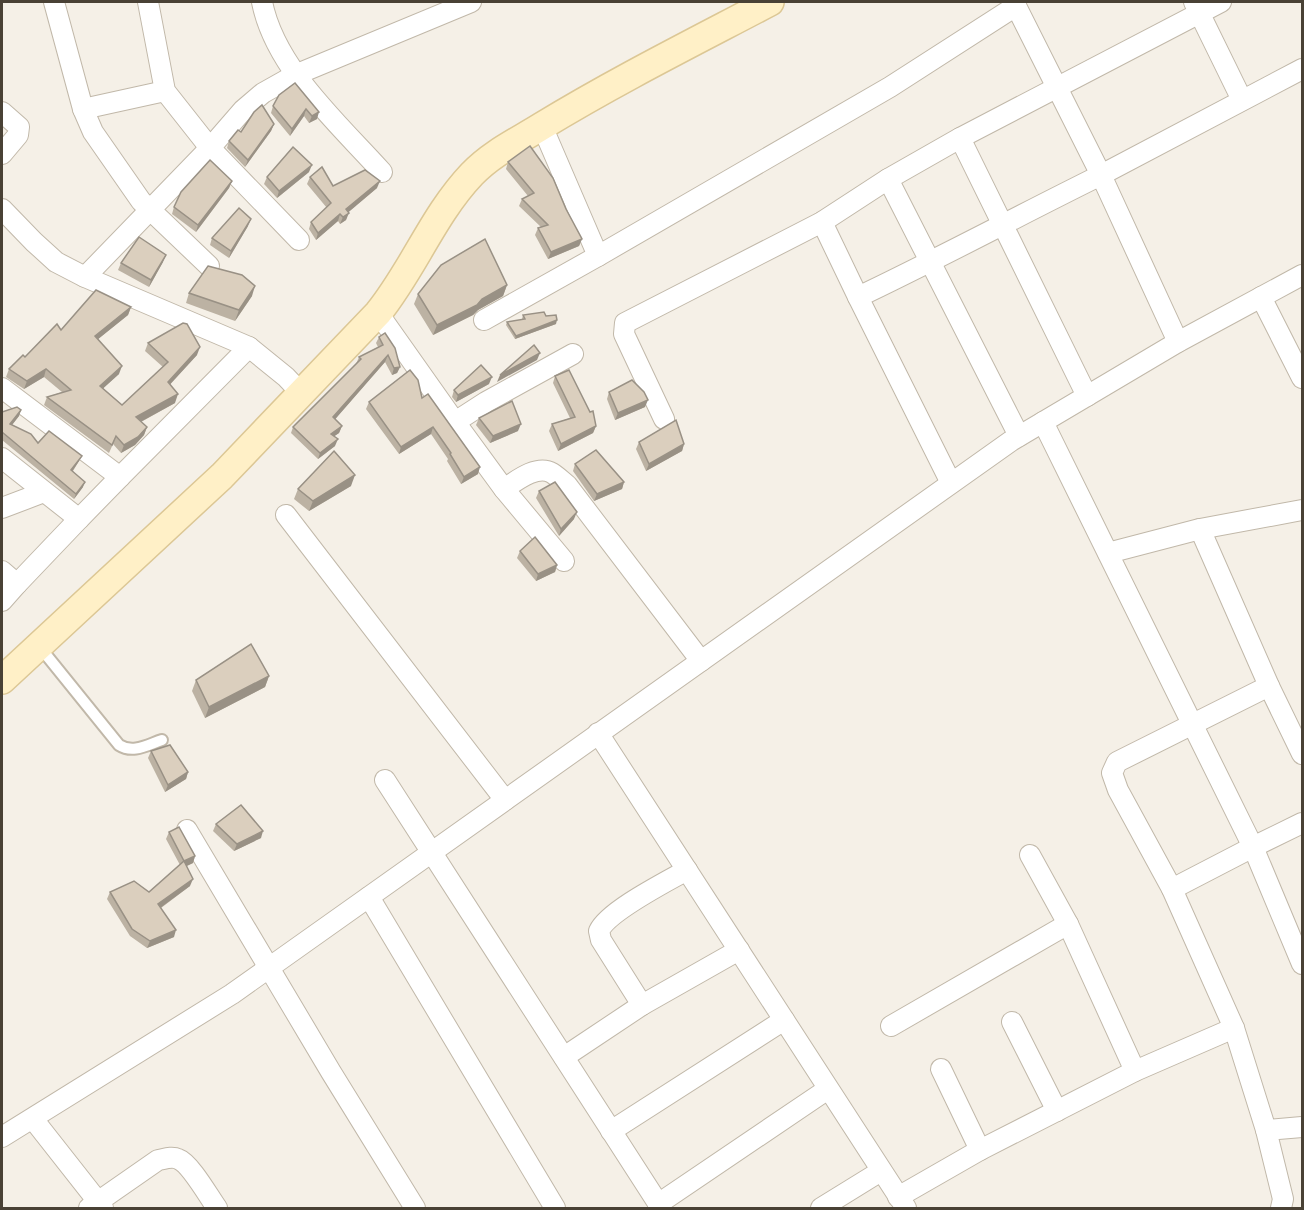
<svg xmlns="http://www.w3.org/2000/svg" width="1304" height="1210" font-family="Jost,sans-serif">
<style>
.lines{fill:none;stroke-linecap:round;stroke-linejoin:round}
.lane-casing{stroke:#c1b8a9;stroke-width:14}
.street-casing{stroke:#c1b8a9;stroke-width:22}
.secondary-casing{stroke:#dcc795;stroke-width:30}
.lane{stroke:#fff;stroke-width:10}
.street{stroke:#fff;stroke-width:20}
.secondary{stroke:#fff0c7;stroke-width:27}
.wall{fill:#bcb2a3}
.shaded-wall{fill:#999185}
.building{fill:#dbcfbe;stroke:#999185;stroke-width:1.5}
</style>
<rect width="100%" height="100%" fill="#f5f0e7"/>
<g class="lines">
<g class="lane-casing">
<path id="lane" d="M39,646l80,99c14,9 28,0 43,-5"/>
</g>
<g class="street-casing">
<g id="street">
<path d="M54,2l29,107 10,23 48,69 68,65"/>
<path d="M148,2l17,89 45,57 89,92"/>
<path d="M262,2c13,66 76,121 120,170"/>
<path d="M1014,2l87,173 201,-106"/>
<path d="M1194,2l48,98"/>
<path d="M83,109l82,-18"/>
<path d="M2,112l17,15 -1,8 -16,19"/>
<path d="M542,126l56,130 292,-169 126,-81"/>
<path d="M960,138l127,258"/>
<path d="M888,179l131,257"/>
<path d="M2,209l32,33 22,20 29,15 164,70 37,30 16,17"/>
<path d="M822,222l36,75 93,186"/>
<path d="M85,277l125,-129 33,-38 20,-17 32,-18 176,-73"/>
<path d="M858,297c82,-39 162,-82 243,-122l77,167"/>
<path d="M1261,297l41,81"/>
<path d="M378,313l77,109 31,-20 87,-48"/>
<path d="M484,320l114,-64"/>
<path d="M2,388l118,89 129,-130"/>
<path d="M664,419l-40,-85 1,-11 197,-101 66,-43 72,-41 261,-136"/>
<path d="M455,422l49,67c12,-8 33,-25 48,-16 5,3 10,8 15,12l134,176"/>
<path d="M1043,422l210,425 49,-24"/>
<path d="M2,458l77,61 41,-42"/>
<path d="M504,489l60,72"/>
<path d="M2,508l42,-16"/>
<path d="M1302,510l-102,19 69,157 -152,76 -5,11 6,17 54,99 62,139 32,102 36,-3"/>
<path d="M286,515l219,285"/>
<path d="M1108,553l92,-24"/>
<path d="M2,571l15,13 62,-65"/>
<path d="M2,601l15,-17"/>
<path d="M1269,686l33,68"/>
<path d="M598,733l308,475"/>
<path d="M385,780l276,428"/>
<path d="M187,830l144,242 84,136"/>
<path d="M1030,855l38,69 67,147"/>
<path d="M1172,889l81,-42 49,117"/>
<path d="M369,897l186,311"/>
<path d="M642,1005l-41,-65 -2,-9c9,-20 67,-49 88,-61"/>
<path d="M1012,1022l45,89"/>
<path d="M891,1026l177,-102"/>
<path d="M564,1057l78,-52 97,-55"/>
<path d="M941,1069l39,81"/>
<path d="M33,1119l70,89"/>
<path d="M1266,1130l17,69 -2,9"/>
<path d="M611,1131l173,-111"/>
<path d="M2,1137l230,-143 779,-553 167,-99 124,-67"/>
<path d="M898,1197l82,-47 155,-79 99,-43"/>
<path d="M658,1204l170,-115"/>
<path d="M89,1208l69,-48c6,-1 14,-4 20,-1 12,4 31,38 39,49"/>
<path d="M821,1208l60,-37"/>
</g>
</g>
<g class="secondary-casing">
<path id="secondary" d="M2,680l220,-204 156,-163c35,-43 55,-98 94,-139 20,-21 46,-33 70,-48 74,-45 152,-84 228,-124"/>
</g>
<use href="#lane" class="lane"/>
<use href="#street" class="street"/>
<use href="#secondary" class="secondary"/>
</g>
<g class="wall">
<path d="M295,83l22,36 -8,4 -5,-7 -14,20 -19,-23 2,-7z"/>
<path d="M274,124l-3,7 -26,36 -18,-19 2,-7 12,-9z"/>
<path d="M508,162l58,47 16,30 -3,7 -31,13 -13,-24 3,-7 3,-1 -22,-21 3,-7 6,-3 -22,-27z"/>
<path d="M309,172l-32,26 -13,-14 3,-7z"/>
<path d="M310,177l23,9 44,2 -29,24 -2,8 -6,4 -2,-3 -22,19 -7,-11 2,-7 16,-14 -20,-24z"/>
<path d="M232,181l-3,7 -33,44 -24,-18 2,-7z"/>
<path d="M248,226l-19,32 -19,-13 2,-7z"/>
<path d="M163,262l-14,25 -31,-17 3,-7z"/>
<path d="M507,285l-4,11 -25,14 -5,5 -40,20 -19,-31 4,-10z"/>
<path d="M189,293l63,3 -17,25 -49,-18z"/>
<path d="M131,307l-3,8 -30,24 21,35 -16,14 19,17 41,-38 -18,-16 3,-8 49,12 -27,29 5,19 -34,19 6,5 -3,8 -9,10 -14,8 -8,-9 -4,9 -65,-48 3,-8 15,-5 -18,-15 -20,12 -18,-12 3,-8 52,-39z"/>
<path d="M523,315l23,1 10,8 -41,15 -9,-14 1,-3 15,-2v-1z"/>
<path d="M379,337l21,30 -3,6 -5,2 -7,-13 -50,57 7,7 -3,7 -5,3 1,10 -17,13 -27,-26 2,-6 63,-63 3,-7 19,-10 -2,-4z"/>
<path d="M555,376l41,50 -3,7 -35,18 -9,-20 3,-7 18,-6 -17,-35z"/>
<path d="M489,384l-33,18 -4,-5 2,-7z"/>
<path d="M609,392l36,15 -30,13 -8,-21z"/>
<path d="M422,398l56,76 -17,10 -14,-23 1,-2 -17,-25 -32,20 -33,-45 3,-7z"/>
<path d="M21,410l-2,6 -7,9 26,18 41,18 -6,10 10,16 -9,12 -72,-59v-28z"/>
<path d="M479,418l39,13 -28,12 -14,-18z"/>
<path d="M639,442l45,2 -2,7 -36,20 -10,-22z"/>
<path d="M575,464l49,18 -2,7 -28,12 -21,-30z"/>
<path d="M351,486l-42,25 -15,-12 4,-10z"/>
<path d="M539,491l35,28 -15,17 -23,-38z"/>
<path d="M520,551l37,14 -2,7 -19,9 -19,-23z"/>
<path d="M269,676l-4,11 -60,31 -13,-27 4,-11z"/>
<path d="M151,751l37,21 -2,7 -21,13 -17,-34z"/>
<path d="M216,824l45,14 -27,13 -21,-20z"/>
<path d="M169,832l26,24 -2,7 -6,3 3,20 -29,22 13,29 -27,11 -17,-12 -23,-37 3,-7h39l31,-27 -14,-26z"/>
</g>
<g class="shaded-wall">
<path d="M306,109l-2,7 -14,20 2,-7z"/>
<path d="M319,112l-2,7 -8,4 3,-7z"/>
<path d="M274,124l-3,7 -26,36 3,-7z"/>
<path d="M312,165l-3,7 -32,26 2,-7z"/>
<path d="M232,181l-3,7 -33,44 2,-7z"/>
<path d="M380,181l-3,7 -33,28 2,-7z"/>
<path d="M349,213l-3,7 -6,4 3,-7z"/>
<path d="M340,214l-2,7 -22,19 2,-7z"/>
<path d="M251,219l-3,7 -19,32 2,-7z"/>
<path d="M582,239l-3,7 -31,13 3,-7z"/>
<path d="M166,255l-3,7 -14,25 2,-7z"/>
<path d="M507,285l-4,11 -25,14 -5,5 -40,20 4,-10z"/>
<path d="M255,286l-3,10 -17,25 4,-11z"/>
<path d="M131,307l-3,8 -36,29 3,-8z"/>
<path d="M557,320l-1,4 -41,15 1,-3z"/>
<path d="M200,347l-3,8 -32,35 3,-8z"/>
<path d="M540,353l-3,7 -40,22 3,-7z"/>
<path d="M388,355l-3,7 -54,62 2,-7z"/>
<path d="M122,366l-3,8 -22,20 3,-8z"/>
<path d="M400,367l-3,6 -5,2 2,-7z"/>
<path d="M46,369l-2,8 -20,12 3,-8z"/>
<path d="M492,377l-3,7 -33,18 2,-7z"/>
<path d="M178,394l-3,9 -42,23 3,-9z"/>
<path d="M648,400l-3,7 -30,13 3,-7z"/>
<path d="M21,410l-2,6 -11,14 2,-6z"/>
<path d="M521,424l-3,7 -28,12 3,-7z"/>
<path d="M342,426l-3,7 -10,7 2,-6z"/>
<path d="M596,426l-3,7 -35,18 3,-7z"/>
<path d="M147,427l-3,8 -9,10 -14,8 3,-8z"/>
<path d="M433,427l-2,7 -32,20 2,-7z"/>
<path d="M338,439l-3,7 -17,13 2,-6z"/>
<path d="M684,444l-2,7 -36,20 3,-7z"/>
<path d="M82,456l-3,5 -10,15 2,-6z"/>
<path d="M480,467l-2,7 -17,10 3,-7z"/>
<path d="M355,475l-4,11 -42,25 4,-10z"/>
<path d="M85,482l-2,5 -9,12 2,-5z"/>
<path d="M624,482l-2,7 -28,12 3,-7z"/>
<path d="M577,512l-3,7 -15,17 2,-7z"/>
<path d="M557,565l-2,7 -19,9 2,-7z"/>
<path d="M269,676l-4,11 -60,31 4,-11z"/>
<path d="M188,772l-2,7 -21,13 3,-7z"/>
<path d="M263,831l-2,7 -27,13 3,-7z"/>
<path d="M195,856l-2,7 -11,5 2,-7z"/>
<path d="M193,879l-3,7 -34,25 2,-7z"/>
<path d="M176,930l-2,7 -27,11 3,-7z"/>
</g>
<g class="building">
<path d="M295,83l24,29 -7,4 -6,-7 -14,20 -19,-23 6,-11z"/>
<path d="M262,105l12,19 -26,36 -19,-19 9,-11 3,2 13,-20z"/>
<path d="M530,146l23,32 13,31 16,30 -31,13 -13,-24 10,-3 -26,-26 12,-6 -26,-31z"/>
<path d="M293,147l19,18 -33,26 -12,-14z"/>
<path d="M210,160l22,21 -34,44 -24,-18 7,-15z"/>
<path d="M322,167l11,19 32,-16 15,11 -34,28 3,4 -6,4 -3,-3 -22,19 -7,-11 20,-19 -21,-26z"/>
<path d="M239,208l12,11 -20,32 -19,-13z"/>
<path d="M139,237l27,18 -15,25 -30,-17z"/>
<path d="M485,239l22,46 -25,14 -5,6 -40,20 -19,-31 23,-29z"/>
<path d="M208,266l34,9 13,11 -16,24 -50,-17z"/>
<path d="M96,290l35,17 -36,29 27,30 -22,20 22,19 46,-43 -20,-19 35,-20 4,1 13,23 -32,35 10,12 -42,23 11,10 -9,10 -14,8 -8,-9 -4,9 -65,-48 24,-7 -25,-21 -19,12 -18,-12 14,-14 2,2 32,-33 4,6z"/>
<path d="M544,312l2,4 10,-1 1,5 -41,16 -9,-14 18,-3 -2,-4z"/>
<path d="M385,333l10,15 5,19 -6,1 -6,-13 -55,62 9,9 -11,8 7,5 -18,14 -27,-26 68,-68 -2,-2 24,-12 -4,-8z"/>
<path d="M534,345l6,8 -40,22z"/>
<path d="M481,365l11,12 -34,18 -4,-5z"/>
<path d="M410,370l8,10 4,18 6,-4 52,73 -16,10 -14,-23 1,-1 -18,-26 -32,20 -32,-45z"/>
<path d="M569,370l21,42 3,-1 3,15 -35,18 -9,-20 23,-7 -20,-41z"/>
<path d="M632,380l12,12 4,8 -30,13 -9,-21z"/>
<path d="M512,401l9,23 -28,12 -14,-18z"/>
<path d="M17,407l4,3 -11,14 21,10 7,9 11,-12 33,25 -11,14 14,12 -9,12 -74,-62v-20z"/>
<path d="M676,420l8,24 -35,20 -10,-22z"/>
<path d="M596,450l28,32 -27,12 -22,-30z"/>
<path d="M334,451l21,24 -42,26 -15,-12z"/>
<path d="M555,482l22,30 -16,17 -22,-38z"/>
<path d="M535,537l22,28 -19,9 -18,-23z"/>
<path d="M251,644l18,32 -60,31 -13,-27z"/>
<path d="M170,745l18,27 -20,13 -17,-34z"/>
<path d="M241,805l22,26 -26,13 -21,-20z"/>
<path d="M179,827l16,29 -11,5 -15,-29z"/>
<path d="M184,861l9,18 -35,25 18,26 -26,11 -18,-12 -22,-37 24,-11 15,11z"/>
</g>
<rect width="1304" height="1210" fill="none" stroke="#494135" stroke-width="6"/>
</svg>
